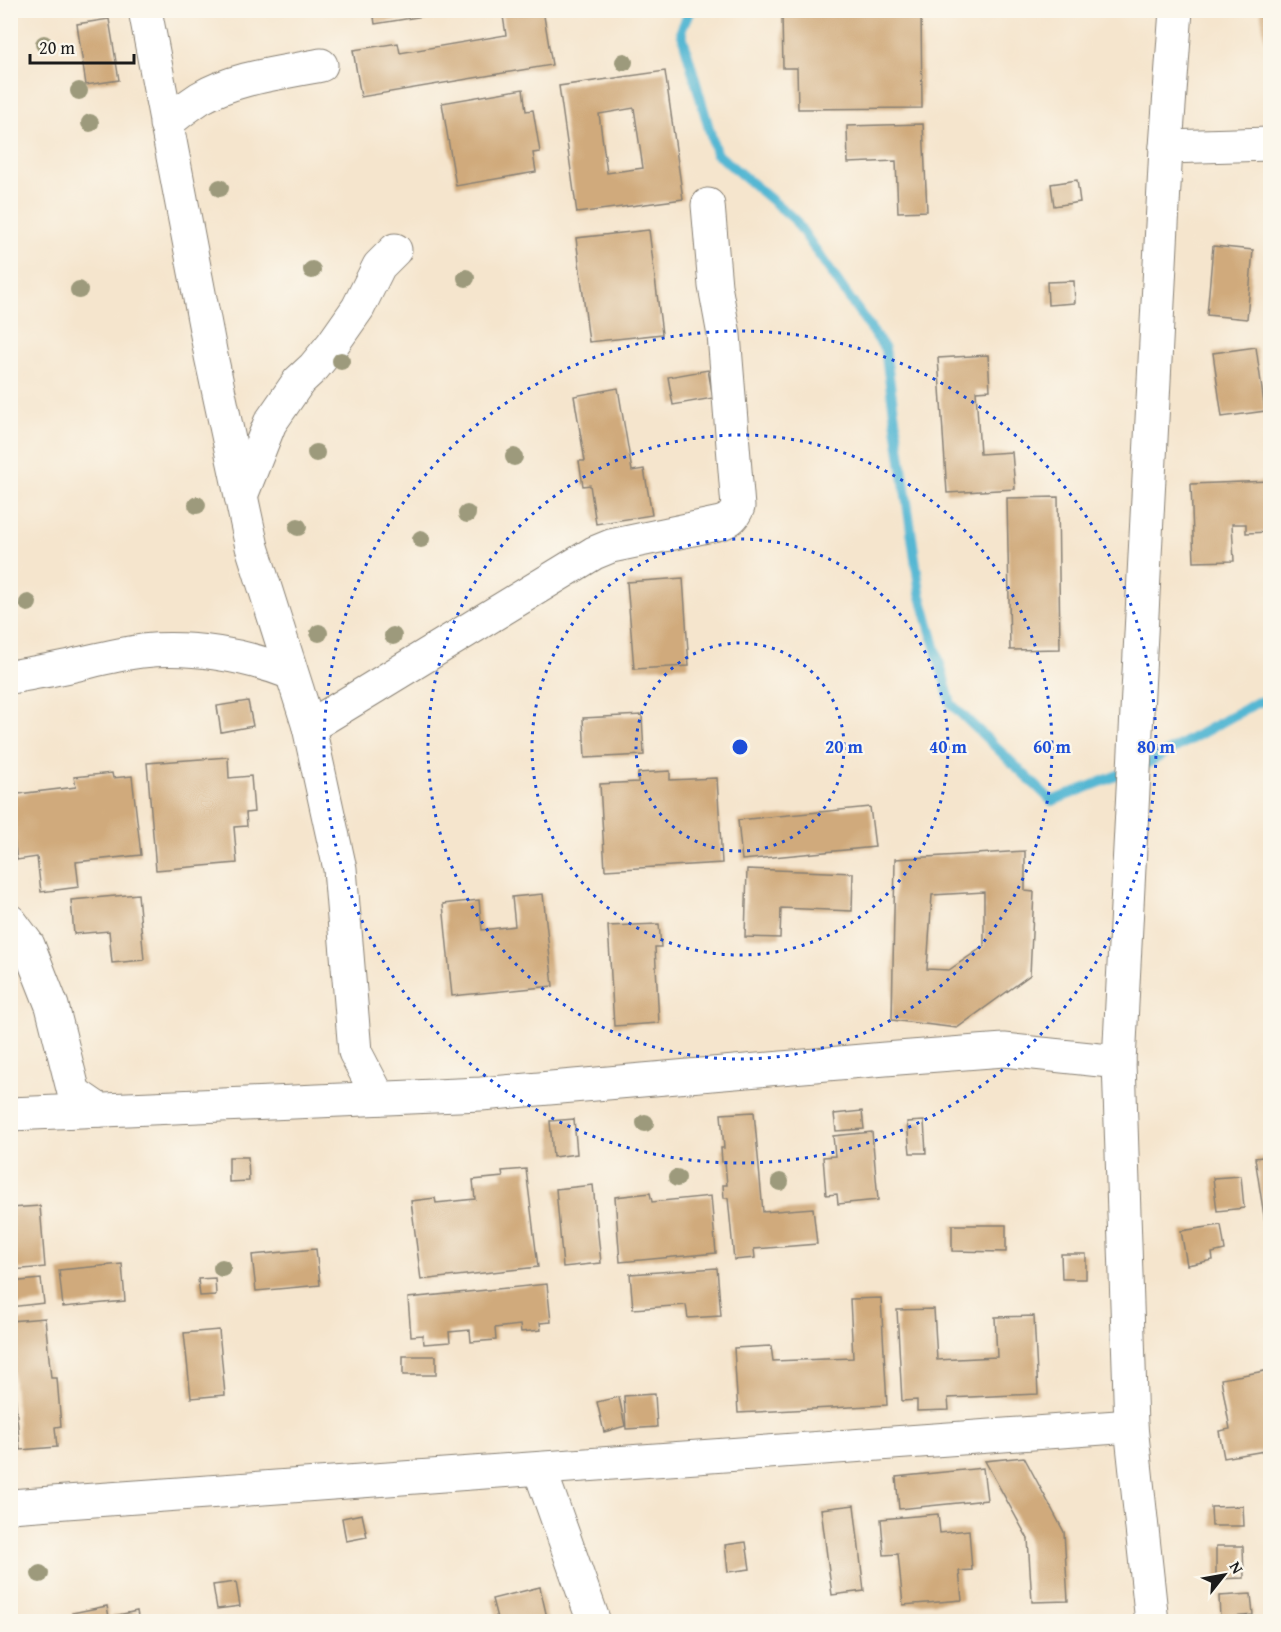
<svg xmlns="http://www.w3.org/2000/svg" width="1281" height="1632" font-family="'Gentium Book Plus',serif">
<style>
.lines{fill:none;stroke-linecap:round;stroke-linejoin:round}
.stream{stroke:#55b7d3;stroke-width:10}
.building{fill:#d0aa7c;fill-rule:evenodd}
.minor-casing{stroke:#888074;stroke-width:35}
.minor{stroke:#fff;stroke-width:33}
.tree{fill:#9d9a7c}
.ring{fill:none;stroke:#1d4ed8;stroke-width:3;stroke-dasharray:3 6}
.centre{fill:#1d4ed8;stroke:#fbf7ec;stroke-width:3}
.ring-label{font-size:18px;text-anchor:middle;font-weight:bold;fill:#1d4ed8;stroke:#fbf7ec;stroke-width:4.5;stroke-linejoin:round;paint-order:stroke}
</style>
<rect width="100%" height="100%" fill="#fbf7ec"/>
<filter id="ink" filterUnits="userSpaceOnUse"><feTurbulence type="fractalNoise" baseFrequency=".0167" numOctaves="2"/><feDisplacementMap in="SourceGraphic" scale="12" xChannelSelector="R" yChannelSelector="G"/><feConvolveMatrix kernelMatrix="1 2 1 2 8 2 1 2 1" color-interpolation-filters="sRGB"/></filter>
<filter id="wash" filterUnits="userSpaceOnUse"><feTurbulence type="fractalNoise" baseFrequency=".008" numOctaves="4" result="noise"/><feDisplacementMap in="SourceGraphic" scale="24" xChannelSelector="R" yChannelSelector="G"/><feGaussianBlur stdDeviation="1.35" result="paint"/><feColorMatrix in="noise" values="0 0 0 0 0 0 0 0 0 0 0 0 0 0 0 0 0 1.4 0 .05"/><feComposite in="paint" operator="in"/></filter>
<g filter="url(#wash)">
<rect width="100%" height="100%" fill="#f5e5cd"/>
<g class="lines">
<path class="stream" d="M690,10l-9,21 35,122 78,66 91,130 35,244 31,111 101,97 92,-36 114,-63 12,-1"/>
</g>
<g id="blocks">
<g class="building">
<path d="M373,10h75v2l-73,12z"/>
<path d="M502,10h41l9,55 -191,32 -8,-47 45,-7 2,10 106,-18z"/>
<path d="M797,10h124l1,98 -124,1 -1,-41h-14l-1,-54h15z"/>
<path d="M1260,10h10v36l-4,1z"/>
<path d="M109,19l10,61 -33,5 -9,-61z"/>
<path d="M665,71l18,128 -106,14 -18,-127zM634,108l9,60 -36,5 -8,-59z"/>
<path d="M523,89l3,22 7,-1 7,42 -7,1 3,19 -80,14 -14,-83z"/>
<path d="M923,124l4,87 -29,1 -2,-51 -48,2 -1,-37z"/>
<path d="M1077,180l3,22 -26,4 -3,-22z"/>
<path d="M649,230l13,104 -73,8 -13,-104z"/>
<path d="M1213,246l40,4 -6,69 -40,-4z"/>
<path d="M1074,281l1,22 -27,2 -1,-23z"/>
<path d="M1256,347l9,64 -43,6 -9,-64z"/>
<path d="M988,355l2,35 -14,1 4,63 32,-2 3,37 -68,4 -9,-135z"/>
<path d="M708,370l5,28 -40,7 -5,-28z"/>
<path d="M618,388l14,83 12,-2 8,46 -56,9 -6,-39 -7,1 -4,-25h6l-11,-65z"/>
<path d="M1270,481v51l-24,1v-9h-14l2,37 -40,1 -3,-78z"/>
<path d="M1058,497l2,152 -50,1 -3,-152z"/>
<path d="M683,578l6,88 -55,3 -7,-87z"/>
<path d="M248,701l5,25 -32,6 -4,-26z"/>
<path d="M642,715l2,40 -59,3 -2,-40z"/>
<path d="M228,757l1,21 22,-2 3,36 -8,1 1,13 -13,1 3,36 -81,7 -9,-107z"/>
<path d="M670,771v9l47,-2 5,85 -117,7 -5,-86 38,-2v-9z"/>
<path d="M112,773l1,5 19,-2 9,79 -65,7 3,25 -38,5 -4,-35 -20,3 -7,-50v-15l66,-8 -2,-10z"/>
<path d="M870,807l5,40 -133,13 -4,-40z"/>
<path d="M1025,851v40l9,1 -4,83 -73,53 -65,-8 3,-161zM984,892v54l-35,24 -22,-1 5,-74z"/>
<path d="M747,869l106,4 -1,38 -71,-3 -1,30 -35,-1z"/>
<path d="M138,894l6,66 -32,3 -3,-32 -35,3 -3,-34z"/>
<path d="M543,894l10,92 -101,10 -9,-92 36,-4 3,30 33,-4 -3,-29z"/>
<path d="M659,924l2,23h-6l4,76 -45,3 -6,-100z"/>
<path d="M862,1111l2,18 -28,2 -2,-17z"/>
<path d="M754,1112l9,100 50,-4 4,36 -63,5 1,9 -21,2 -6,-62h-4l-1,-13h4l-2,-23h-3l-1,-14h3l-3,-34z"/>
<path d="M574,1119l3,35 -24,3 -3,-36z"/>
<path d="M924,1121l2,32h-16l-3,-31z"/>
<path d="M872,1132l6,68 -40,4 -1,-10 -11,1 -3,-38 12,-1 -2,-20z"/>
<path d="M1270,1156v91l-1,1 -14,-90z"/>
<path d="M229,1157h19l1,24 -20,1z"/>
<path d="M526,1169l12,98 -117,13 -10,-79 24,-3 1,5 39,-4 -2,-19 30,-3 -1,-6z"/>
<path d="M1241,1176l3,32 -27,3 -4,-33z"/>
<path d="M593,1185l8,78 -38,4 -7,-78z"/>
<path d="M650,1193l2,9 59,-6 5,57 -96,9 -5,-65z"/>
<path d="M40,1206l5,61 -33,3 -2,-18v-44z"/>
<path d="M952,1225h54v27l-54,-1z"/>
<path d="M1221,1225l4,25 -13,3 1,7 -26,5 -6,-34z"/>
<path d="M316,1249l4,36 -64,6 -4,-36z"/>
<path d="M1061,1254h25v25h-24z"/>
<path d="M122,1264l3,37 -62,6 -4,-37z"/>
<path d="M717,1268l4,48 -33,2 -2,-13 -53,4 -3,-35z"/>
<path d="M215,1278l1,17 -16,1 -2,-17z"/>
<path d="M41,1279l3,24 -34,4v-25z"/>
<path d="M547,1284l4,38 -11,1 1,7 -20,2 -1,-7 -25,3 1,12 -25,2 -1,-12 -21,2 1,10 -26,2 -1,-9 -12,1 -3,-38z"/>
<path d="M881,1298l6,107 -149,8 -4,-65 37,-2 2,15 80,-3 -3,-59z"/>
<path d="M934,1309l3,51 60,-3 -2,-40 39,-1 4,78 -90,4 1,12 -32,1v-11l-15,1 -5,-91z"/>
<path d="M45,1318l6,60h6l4,48 -6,1 2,20 -37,3 -8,-89h-2v-40z"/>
<path d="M219,1330l6,65 -34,3 -7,-65z"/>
<rect x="403" y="1356" width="33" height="19"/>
<path d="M1270,1370v80l-46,8 -5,-27 11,-2 -9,-50z"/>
<path d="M655,1394l2,33 -31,2 -2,-33z"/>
<path d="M619,1397l6,29 -21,6 -7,-30z"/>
<path d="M1024,1457l40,75 4,69 -36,1 -4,-63 -43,-78z"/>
<path d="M983,1468l4,32 -88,9 -3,-32z"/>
<path d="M854,1505l10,86 -32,4 -11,-86z"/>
<path d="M1243,1506l1,20h-32l-1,-19z"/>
<path d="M362,1514l5,23 -21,4 -4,-23z"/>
<path d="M938,1514l2,19 29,-3 3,40 -13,1 3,29 -59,5 -5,-51 -14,1 -3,-36z"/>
<path d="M746,1542l4,27 -22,3 -3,-27z"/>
<path d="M1216,1546h27l1,32 -28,1z"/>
<path d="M236,1582l4,24 -23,3 -4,-24z"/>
<path d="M540,1587l8,35h-50l-6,-23z"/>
<path d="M1251,1594l2,21 -33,3 -1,-22z"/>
<path d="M107,1606l2,11 28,-6 2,11h-66l-1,-9z"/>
</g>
</g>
</g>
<g filter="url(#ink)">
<use href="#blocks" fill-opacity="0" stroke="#888074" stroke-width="1.5"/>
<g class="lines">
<g class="minor-casing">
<g id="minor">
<path d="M145,10l66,346 41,191 57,180 31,142 15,183 24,46"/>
<path d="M166,124c11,-10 22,-18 34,-26 36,-21 81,-25 121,-33"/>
<path d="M1166,147l104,-3"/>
<path d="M241,496l29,-73 29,-42 15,-14 18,-22 26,-37 21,-42 16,-16"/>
<path d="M10,677c22,-4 43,-7 64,-12 22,-5 45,-11 68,-14 50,-5 103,4 149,22"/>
<path d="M309,727l285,-174 17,-7 110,-23c9,-3 13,-7 17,-16l-14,-172 -9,-49 -7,-81"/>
<path d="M10,921l18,24 24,61 22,87 25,17"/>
<path d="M10,1114l471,-20 404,-35 119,-9 115,12"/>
<path d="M540,1470l54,152"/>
<path d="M10,1506l1121,-80"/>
<path d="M1152,1622l-21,-196 -12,-364 47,-915 10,-137"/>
</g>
</g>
<use href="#minor" class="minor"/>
</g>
<g class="tree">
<circle cx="44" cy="44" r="9"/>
<circle cx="624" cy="62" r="9"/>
<circle cx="79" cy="91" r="9"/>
<circle cx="90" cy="123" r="9"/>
<circle cx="220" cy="188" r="9"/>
<circle cx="312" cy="270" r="9"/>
<circle cx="466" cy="278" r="9"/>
<circle cx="79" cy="290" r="9"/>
<circle cx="341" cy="361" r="9"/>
<circle cx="316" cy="453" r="9"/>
<circle cx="514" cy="457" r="9"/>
<circle cx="197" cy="505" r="9"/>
<circle cx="467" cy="514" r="9"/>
<circle cx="298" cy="527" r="9"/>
<circle cx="421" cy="539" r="9"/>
<circle cx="28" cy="603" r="9"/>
<circle cx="319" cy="633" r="9"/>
<circle cx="393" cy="636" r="9"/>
<circle cx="645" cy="1123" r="9"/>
<circle cx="677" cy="1178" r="9"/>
<circle cx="780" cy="1182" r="9"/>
<circle cx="222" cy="1268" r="9"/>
<circle cx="40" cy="1574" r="9"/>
</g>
</g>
<g class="ring">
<circle cx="740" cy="747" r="104"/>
<circle cx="740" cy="747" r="208"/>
<circle cx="740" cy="747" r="312"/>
<circle cx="740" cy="747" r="416"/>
</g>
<circle cx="740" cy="747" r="9" class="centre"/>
<g class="ring-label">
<text x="844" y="753">20 m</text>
<text x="948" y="753">40 m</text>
<text x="1052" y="753">60 m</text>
<text x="1156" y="753">80 m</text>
</g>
<rect width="1281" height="1632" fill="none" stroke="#fbf7ec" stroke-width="36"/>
<g transform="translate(1224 1575) rotate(59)" stroke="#fbf7ec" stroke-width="4.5" paint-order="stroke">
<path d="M0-4.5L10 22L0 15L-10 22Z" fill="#1c1c1c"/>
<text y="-9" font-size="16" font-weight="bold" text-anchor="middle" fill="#1c1c1c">N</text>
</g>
<path d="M30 54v9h104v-9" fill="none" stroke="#1c1c1c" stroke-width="3"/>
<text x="39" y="54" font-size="18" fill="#1c1c1c" stroke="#fbf7ec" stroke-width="4.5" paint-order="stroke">20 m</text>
</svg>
